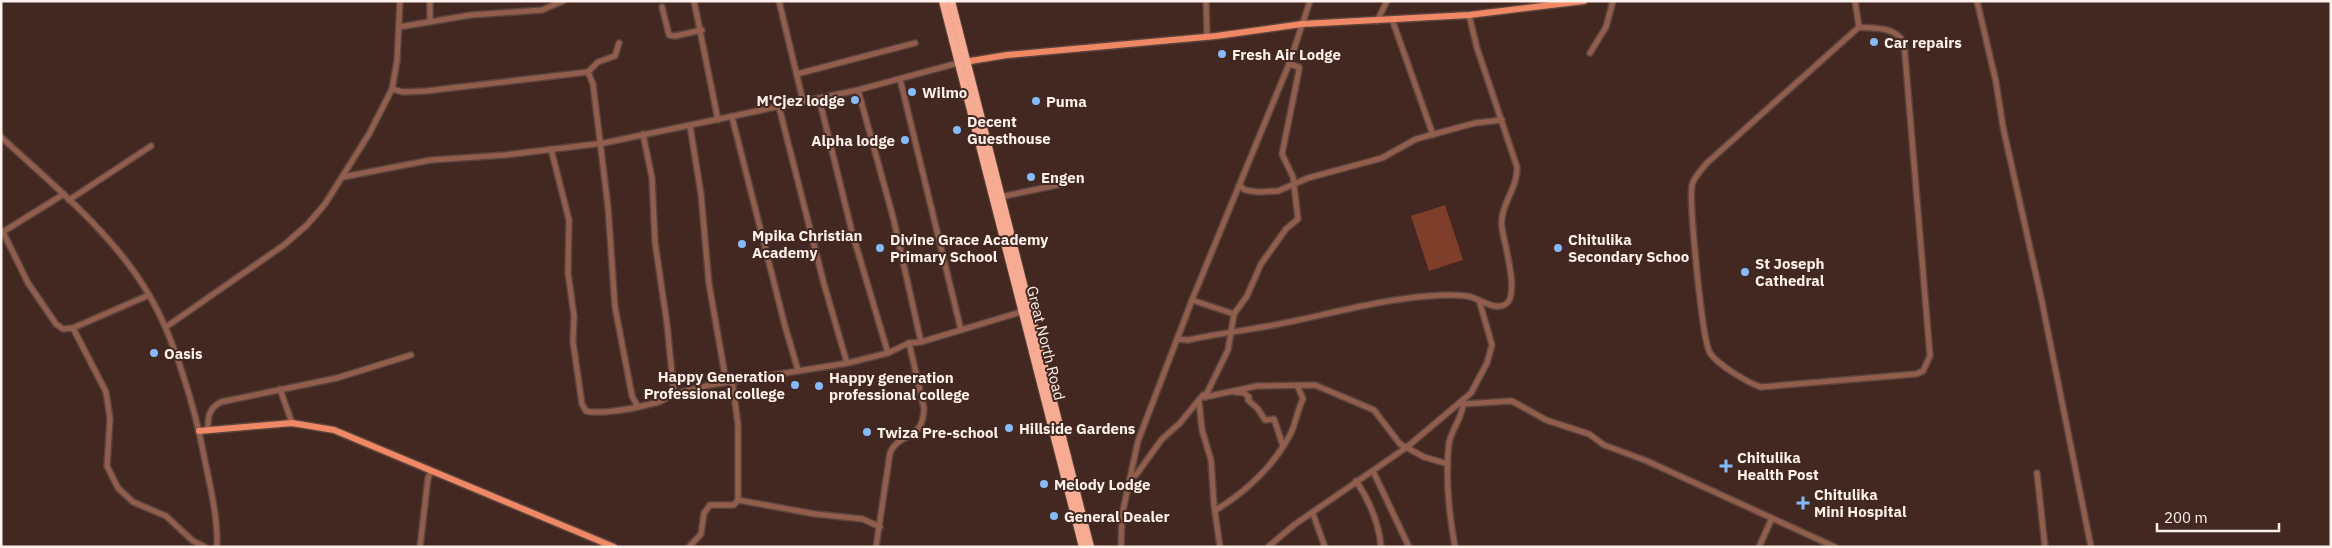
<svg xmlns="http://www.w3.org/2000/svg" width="2332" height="548" font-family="'IBM Plex Sans',sans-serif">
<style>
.pitch{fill:#7f3e29}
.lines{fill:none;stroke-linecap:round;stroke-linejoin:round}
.minor-casing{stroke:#5c443c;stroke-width:8}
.major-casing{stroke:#5c443c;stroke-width:9}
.highway-casing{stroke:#5c443c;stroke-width:10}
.minor{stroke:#915e4d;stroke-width:5}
.major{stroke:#f08865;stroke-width:6}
.highway{stroke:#f6ab92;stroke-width:8}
.poi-dot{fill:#86bbfb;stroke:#422820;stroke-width:2}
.labels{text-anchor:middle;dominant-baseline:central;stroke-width:4;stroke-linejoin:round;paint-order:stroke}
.poi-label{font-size:15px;font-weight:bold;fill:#fef0eb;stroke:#422820;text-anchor:start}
.street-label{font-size:15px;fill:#fef0eb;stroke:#422820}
</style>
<rect width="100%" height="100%" fill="#422820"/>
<path class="pitch" d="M1445,205l18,55 -34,11 -18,-55z"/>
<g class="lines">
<g class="minor-casing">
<g id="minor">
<path d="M430,1v21"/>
<path d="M694,1l24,119"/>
<path d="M779,1l24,100"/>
<path d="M1206,1l1,36"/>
<path d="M1855,1l4,26c17,2 36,-1 45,16l26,313 -7,15 -7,3 -155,13c-13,-4 -43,-22 -51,-34 -8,-13 -21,-150 -18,-168 2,-8 9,-15 15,-22l152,-136"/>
<path d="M1977,1l19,81 7,45 38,170 50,250"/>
<path d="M662,7l7,28 6,1 27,-6"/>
<path d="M1392,19l41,116"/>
<path d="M1377,21l10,-20"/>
<path d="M399,27l72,-12 71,-5 21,-9"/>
<path d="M1590,53l16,-26 7,-26"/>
<path d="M588,72l10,-10 17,-6 4,-13"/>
<path d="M797,74l118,-31"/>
<path d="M900,79l61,251"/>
<path d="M392,89l11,3 23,-1 162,-19 5,12 15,123 7,100 17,89 6,11 21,-5 15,-8 36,-9 138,-22 40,-10 21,-10 12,-1 103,-31"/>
<path d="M858,90l35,127 28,125"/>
<path d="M819,98l33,134 36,121"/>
<path d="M779,107l45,177 23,79"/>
<path d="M732,117l53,209 13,44"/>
<path d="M690,126l11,68 8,90 17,97"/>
<path d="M643,134l9,44 3,64 12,82 7,70"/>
<path d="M1,137c51,47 113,97 148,158 25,42 46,113 55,161 6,30 14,61 13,91"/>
<path d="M551,149l18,71 -1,53 6,43 -1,26 9,62 4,7c10,3 40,-1 52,-4"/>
<path d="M343,177l88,-17 74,-5 99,-12 254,-53 100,-27"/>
<path d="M1239,185l6,5 13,2 20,-1 30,-13 74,-20 34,-19 59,-16 27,-3"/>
<path d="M1000,197l62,-13"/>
<path d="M69,200l82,-54"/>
<path d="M3,232l25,51 28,41 7,5 10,-1 76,-33"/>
<path d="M1,233l63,-39"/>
<path d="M1192,300l42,14"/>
<path d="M166,327l118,-82 23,-20 18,-21 44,-70 23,-45 5,-28 3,-60"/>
<path d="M73,328l33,64 4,27 -3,47 11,22 15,14 33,14 27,25 12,6"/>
<path d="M1177,339l11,1c27,-6 54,-9 81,-14 54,-10 106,-26 160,-30 13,-1 29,-2 42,1 10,3 25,14 35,7 14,-9 -2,-61 -4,-76 -3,-23 16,-39 15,-61l-40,-119 -8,-33"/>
<path d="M280,389l12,34"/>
<path d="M1235,392l9,1 5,4 -1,3 10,9 7,11 9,-1 9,27"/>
<path d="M1205,397l52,-11 58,-1 59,25 26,34 24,13 24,7"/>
<path d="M1199,401l3,29 9,30 3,45 6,42"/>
<path d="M1462,401l1,3 49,-3 34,19 43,14 15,11 43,16 188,86"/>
<path d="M208,430c0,-13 0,-21 13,-28l116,-24 74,-23"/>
<path d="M1373,471l36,76"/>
<path d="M2037,473l8,74"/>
<path d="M1131,477l5,-2 26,-36 18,-16 23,-28 2,2 23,-47 6,-36 13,-18 14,-32 25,-35 12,-10 -5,-42 -11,-23 17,-84v-3l-10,-3"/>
<path d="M1356,481c13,19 23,43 25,66"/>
<path d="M738,500l77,14 48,5 17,8"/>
<path d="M1216,510c31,-19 56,-42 74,-75 6,-11 7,-25 13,-36l-5,-12"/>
<path d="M1313,514l12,33"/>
<path d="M420,547l8,-69 3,-7"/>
<path d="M689,547l12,-13 3,-21 6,-8h24l4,-5v-75l-6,-45"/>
<path d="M876,547l14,-94c9,-22 33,-10 34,-45l-15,-65"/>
<path d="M1121,547l1,-32 16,-74 54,-141 97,-236 21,-63"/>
<path d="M1268,547l26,-22 113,-78 64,-54 16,-30 5,-18 -13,-45"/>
<path d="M1455,547c-6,-33 -10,-71 -6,-104 3,-15 13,-24 14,-39"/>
<path d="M1759,547l13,-29"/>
</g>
</g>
<g class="major-casing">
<g id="major">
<path d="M964,62l43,-7 209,-19 86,-12 167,-9 115,-14"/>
<path d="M199,431l93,-8 42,7 280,117"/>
</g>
</g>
<g class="highway-casing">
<g id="highway">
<path d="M943,1l140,546"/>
<path d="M951,1l139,546"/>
</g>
</g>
<use href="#minor" class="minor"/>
<use href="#major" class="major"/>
<use href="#highway" class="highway"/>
</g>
<g class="poi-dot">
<circle cx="1874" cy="42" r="5"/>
<circle cx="1222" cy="54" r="5"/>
<circle cx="912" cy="92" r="5"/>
<circle cx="855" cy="100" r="5"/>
<circle cx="1036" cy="101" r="5"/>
<circle cx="957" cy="130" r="5"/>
<circle cx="905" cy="140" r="5"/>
<circle cx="1031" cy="177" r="5"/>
<circle cx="742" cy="244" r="5"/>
<circle cx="880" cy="248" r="5"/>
<circle cx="1558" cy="248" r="5"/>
<circle cx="1745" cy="272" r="5"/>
<circle cx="154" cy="353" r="5"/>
<circle cx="795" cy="385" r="5"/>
<circle cx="819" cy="386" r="5"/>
<circle cx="1009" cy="428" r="5"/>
<circle cx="867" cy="432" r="5"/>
<path d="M1723.5 458.5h5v5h5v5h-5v5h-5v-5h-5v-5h5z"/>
<circle cx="1044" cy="484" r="5"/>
<path d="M1800.5 495.5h5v5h5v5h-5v5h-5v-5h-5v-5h5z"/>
<circle cx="1054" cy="516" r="5"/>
</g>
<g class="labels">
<g class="poi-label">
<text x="1884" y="42">Car repairs</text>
<text x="1232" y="54">Fresh Air Lodge</text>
<text x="922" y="92">Wilmo</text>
<text x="845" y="100" text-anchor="end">M'Cjez lodge</text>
<text x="1046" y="101">Puma</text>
<text x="967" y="121">Decent<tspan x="967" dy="17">Guesthouse</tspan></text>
<text x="895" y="140" text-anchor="end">Alpha lodge</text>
<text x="1041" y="177">Engen</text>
<text x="752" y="235">Mpika Christian<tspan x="752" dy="17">Academy</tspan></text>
<text x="890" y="239">Divine Grace Academy<tspan x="890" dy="17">Primary School</tspan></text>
<text x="1568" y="239">Chitulika<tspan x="1568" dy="17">Secondary Schoo</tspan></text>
<text x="1755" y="263">St Joseph<tspan x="1755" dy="17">Cathedral</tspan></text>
<text x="164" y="353">Oasis</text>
<text x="785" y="376" text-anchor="end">Happy Generation<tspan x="785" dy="17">Professional college</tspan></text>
<text x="829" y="377">Happy generation<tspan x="829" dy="17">professional college</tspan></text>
<text x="1019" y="428">Hillside Gardens</text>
<text x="877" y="432">Twiza Pre-school</text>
<text x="1737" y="457">Chitulika<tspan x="1737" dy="17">Health Post</tspan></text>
<text x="1054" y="484">Melody Lodge</text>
<text x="1814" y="494">Chitulika<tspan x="1814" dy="17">Mini Hospital</tspan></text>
<text x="1064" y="516">General Dealer</text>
</g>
<g class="street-label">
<text transform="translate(1046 343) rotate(76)">Great North Road</text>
</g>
</g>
<rect width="2332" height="548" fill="none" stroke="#fef0eb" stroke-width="5"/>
<path d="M2157 523v8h122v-8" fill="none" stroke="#fef0eb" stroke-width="2.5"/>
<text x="2164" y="523" font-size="15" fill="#fef0eb" stroke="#422820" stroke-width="4" paint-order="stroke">200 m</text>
</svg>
